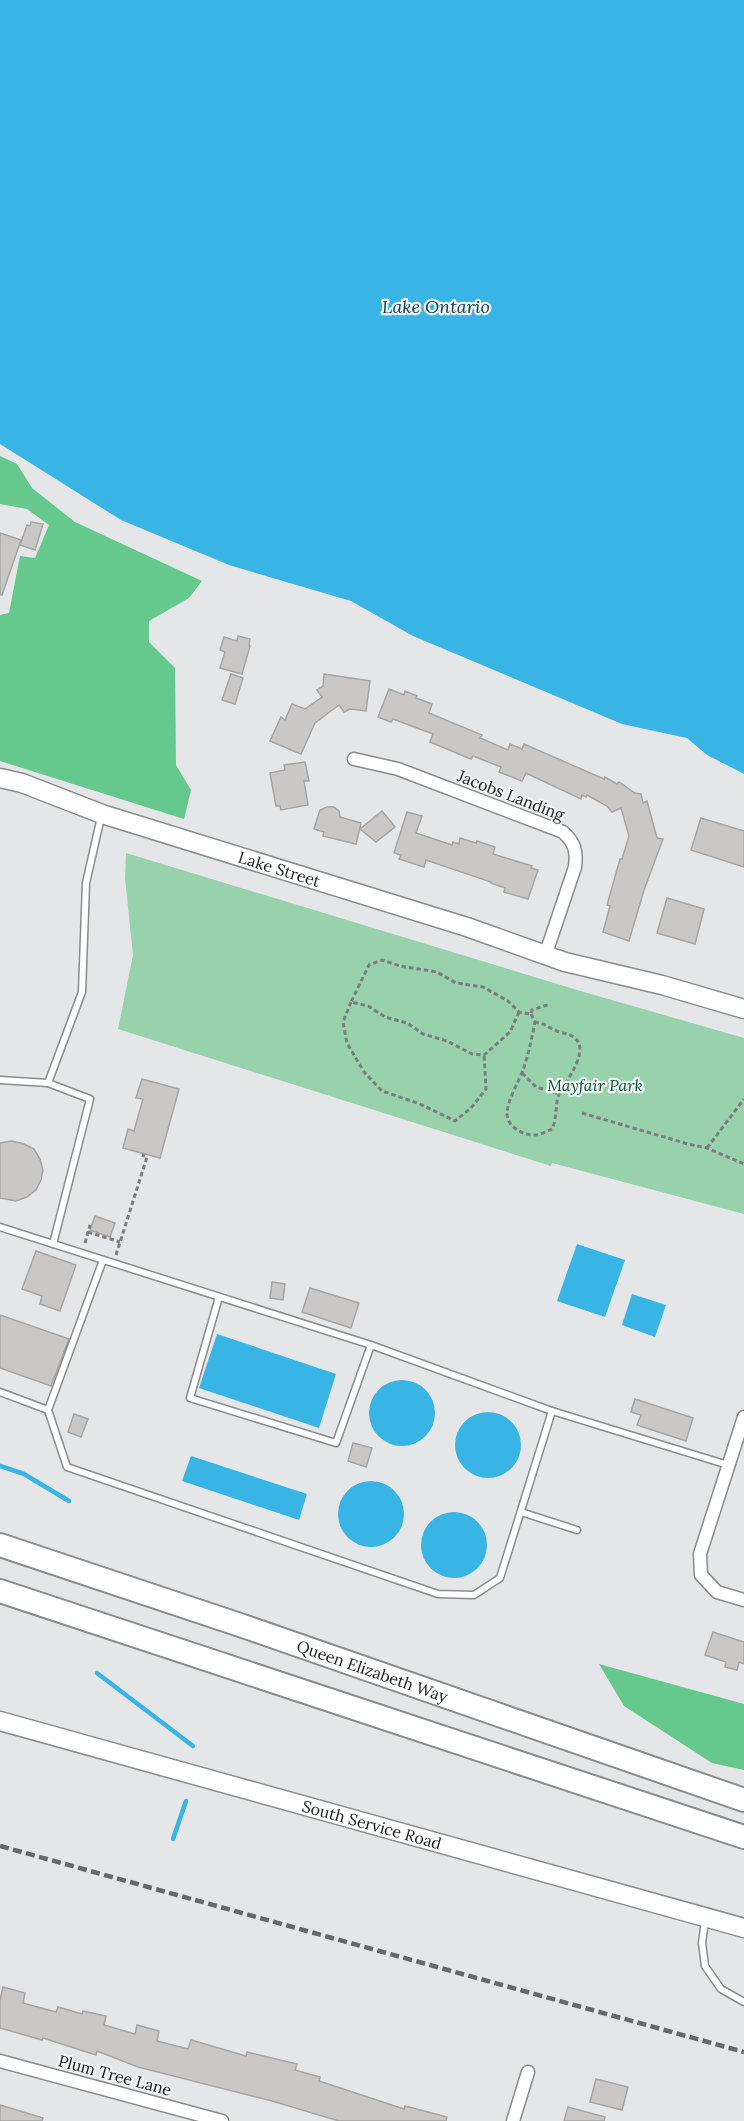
<svg xmlns="http://www.w3.org/2000/svg" width="744" height="2121" font-family="Lora,serif">
<style>
.green{fill:#98d2ac}
.forest{fill:#65c88d}
.water{fill:#38b4e5}
.lines{fill:none;stroke-linecap:round;stroke-linejoin:round}
.stream{stroke:#38b4e5;stroke-width:4.5}
.building{fill:#c9c8c7;stroke:#a6a5a4;stroke-width:1.5}
.lane-casing{stroke:#8a8b8c;stroke-width:9}
.street-casing{stroke:#8a8b8c;stroke-width:15}
.secondary-casing{stroke:#8a8b8c;stroke-width:21}
.highway-casing{stroke:#8a8b8c;stroke-width:26}
.path{stroke:#7c7d7d;stroke-width:3;stroke-dasharray:4.5 3;stroke-linecap:butt}
.lane{stroke:#fff;stroke-width:6}
.street{stroke:#fff;stroke-width:12}
.secondary{stroke:#fff;stroke-width:18}
.highway{stroke:#fff;stroke-width:22}
.rail{stroke:#666768;stroke-width:4.5;stroke-dasharray:9 4.5;stroke-linecap:butt}
.labels{text-anchor:middle;dominant-baseline:central;stroke-width:4.5;stroke-linejoin:round;paint-order:stroke}
.street-label{font-size:16px;fill:#1a1b1b;stroke:#f3f4f5}
.park-label{font-size:16px;font-style:italic;fill:#065530;stroke:#f3f4f5}
.water-label{font-size:18px;font-style:italic;fill:#0d4155;stroke:#f3f4f5}
</style>
<rect width="100%" height="100%" fill="#e5e6e7"/>
<path class="green" d="M126,853l458,139 160,46v176l-192,-51 -1,3 -433,-137 15,-74 -8,-77z"/>
<g class="forest">
<path d="M0,456l17,8 15,24 43,34 127,59 -13,17 -40,23v21l26,26 1,97 15,25 -7,29 -184,-58v-146l9,-2 11,-57 15,2 14,-33 -22,-16 -27,-5z"/>
<path d="M599,1664l145,40v66l-32,-7 -88,-57z"/>
</g>
<g class="water">
<path d="M0,0h744v774l-37,-19 -20,-17 -65,-14 -209,-88 -62,-35 -122,-36 -108,-45 -121,-76z"/>
<path d="M577,1244l48,16 -20,57 -48,-16z"/>
<path d="M632,1294l34,11 -11,32 -33,-12z"/>
<path d="M217,1334l119,40 -17,54 -120,-40z"/>
<circle cx="402" cy="1413" r="33"/>
<circle cx="488" cy="1445" r="33"/>
<path d="M191,1456l116,38 -8,26 -117,-39z"/>
<circle cx="371" cy="1514" r="33"/>
<circle cx="454" cy="1545" r="33"/>
</g>
<g class="lines">
<g class="stream">
<path d="M0,1466l24,8 45,27"/>
<path d="M97,1673l96,73"/>
<path d="M173,1839l13,-38"/>
</g>
</g>
<g class="building">
<path d="M31,522l12,2 -8,26 -15,-5 7,-20 3,1z"/>
<path d="M0,533l21,7 -19,55h-2z"/>
<path d="M238,636l12,3 -1,6 1,1 -8,28 -22,-6 5,-16 -5,-2 4,-13 13,4z"/>
<path d="M231,674l12,4 -8,26 -13,-4z"/>
<path d="M324,674l46,7 -4,30 -16,-2 -6,3 -5,-7 -24,18 -14,31 -31,-13 11,-24 4,3 7,-16 13,5 17,-12 -5,-7 6,-4z"/>
<path d="M389,689l15,6 1,-4 12,5 -1,2 16,6 -3,9 53,22 -2,3 28,12 2,-6 12,5 2,-5 80,35 1,-2 12,7 2,-2 16,11 6,1 2,9 4,-2 10,37 6,1 -19,51 -15,51 -26,-9 7,-26 -3,-1 13,-46h2l7,-23 -8,-28 -9,4 -5,-6 -20,-11 -1,2 -4,-2 -1,4 -55,-26 -4,8 -23,-9 2,-5 -28,-11 -2,3 -41,-17 3,-8 -40,-15 -2,3 -13,-5z"/>
<path d="M305,762l4,19h-5l4,24 -27,5 -1,-4h-4l-6,-33 15,-3 -1,-5z"/>
<path d="M327,807h7l5,4 1,6 21,6 -5,21 -33,-8 1,-4 -10,-3 6,-19z"/>
<path d="M382,811l13,16 -19,15 -16,-13z"/>
<path d="M407,812l15,4 -6,17 36,12 1,-3 6,2 1,-6 16,5 1,-2 18,6 -2,7 39,12 -1,2 7,2 -10,29 -24,-7 1,-4 -14,-5v-1l-65,-22 -2,7 -25,-8 2,-4 -7,-2z"/>
<path d="M701,818l43,13v36l-53,-17z"/>
<path d="M667,898l37,11 -9,35 -38,-11z"/>
<path d="M142,1079l37,10 -19,69 -37,-10 5,-19 6,2 9,-32 -7,-1z"/>
<path d="M12,1141l12,3 10,5 6,10 3,11 -2,10 -5,10 -9,7 -11,4 -16,-3v-55z"/>
<path d="M95,1216l20,7 -5,14 -20,-7z"/>
<path d="M36,1251l40,14 -16,46 -20,-7 2,-8 -20,-7z"/>
<path d="M272,1282l13,2 -2,16 -13,-2z"/>
<path d="M310,1288l49,15 -8,25 -49,-16z"/>
<path d="M0,1315l69,24 -18,47 -51,-18z"/>
<path d="M635,1399l58,19 -7,23 -49,-16 4,-10 -10,-3z"/>
<path d="M74,1414l14,5 -7,18 -13,-5z"/>
<path d="M353,1443l19,5 -6,19 -18,-6z"/>
<path d="M713,1632l31,10v22l-5,-2 -2,8 -12,-3 1,-5 -21,-7z"/>
<path d="M3,1987l22,6 -2,10 33,9 2,-5 24,7 1,-3 23,5 -2,9 31,9 2,-9 22,6 -2,10 31,8 3,-9 55,16 1,-4 50,12 -2,6 25,7 -1,4 85,28 1,-3 42,11 -1,4h-107l-67,-20 -134,-34 -41,-16 -1,4 -53,-17 -1,2 -42,-12v-28z"/>
<path d="M596,2079l32,8 -6,23 -32,-8z"/>
<path d="M0,2105l43,13 -1,3h-42z"/>
<path d="M568,2107l37,10 -1,4h-40z"/>
</g>
<g class="lines">
<g class="lane-casing">
<g id="lane">
<path d="M0,1080l48,3"/>
<path d="M0,1227l371,118 181,66 176,54"/>
<path d="M53,1244l37,-145 -42,-16 34,-91 4,-109 15,-66"/>
<path d="M219,1297l-29,101 146,45 35,-98"/>
<path d="M0,1392l48,18 55,-150"/>
<path d="M48,1410l19,57 371,127 36,1 26,-17 52,-167"/>
<path d="M521,1512l56,18"/>
<path d="M705,1921l-3,22 3,23 16,23 23,13"/>
</g>
</g>
<g class="street-casing">
<g id="street">
<path d="M354,759l44,10 165,63c12,11 14,19 12,35l-30,89"/>
<path d="M744,1417l-44,137 1,21 16,17 27,8"/>
<path d="M0,2061l222,60"/>
<path d="M513,2121l15,-49"/>
</g>
</g>
<g class="secondary-casing">
<g id="secondary">
<path id="s1" d="M0,778l22,5 80,31 365,113 98,35 97,23 82,24"/>
<path id="s2" d="M0,1721l744,207"/>
</g>
</g>
<g class="highway-casing">
<g id="highway">
<path id="s3" d="M0,1545l240,80 504,175"/>
<path d="M0,1591l744,246"/>
</g>
</g>
<g class="path">
<path d="M351,1002l-8,20 4,21 17,29 18,19 38,13 35,17 16,-13 15,-19 -2,-34"/>
<path d="M519,1012l-9,20 -26,23 -12,-1 -25,-13 -24,-7 -16,-11 -22,-6 -17,-11 -17,-4 18,-37 13,-5 18,6 37,6 19,11 27,4 25,14 11,11 12,2 1,-4 18,-6"/>
<path d="M531,1014l4,8c-3,15 -6,30 -11,45 -4,13 -18,35 -17,48 1,12 17,21 28,20 5,0 12,-4 17,-6 5,-10 3,-21 6,-32 5,-13 38,-51 12,-62 -4,-2 -9,-2 -13,-4 -8,-3 -13,-8 -22,-9"/>
<path d="M522,1073l14,14 24,7"/>
<path d="M582,1113l106,31 19,4 37,16"/>
<path d="M707,1148l37,-49"/>
<path d="M88,1232l32,10"/>
<path d="M85,1243l5,-18"/>
<path d="M116,1255l31,-98 -5,-2"/>
</g>
<use href="#lane" class="lane"/>
<use href="#street" class="street"/>
<use href="#secondary" class="secondary"/>
<use href="#highway" class="highway"/>
<path class="rail" d="M0,1846l744,206"/>
</g>
<g class="labels">
<g class="street-label">
<text transform="translate(511 795) rotate(21)">Jacobs Landing</text>
<text stroke="none"><textPath href="#s1" startOffset="294">Lake Street</textPath></text>
<text stroke="none"><textPath href="#s3" startOffset="393">Queen Elizabeth Way</textPath></text>
<text stroke="none"><textPath href="#s2" startOffset="386">South Service Road</textPath></text>
<text transform="translate(115 2075) rotate(15)">Plum Tree Lane</text>
</g>
<g class="park-label">
<text x="595" y="1085">Mayfair Park</text>
</g>
<g class="water-label">
<text x="436" y="306">Lake Ontario</text>
</g>
</g>
</svg>
